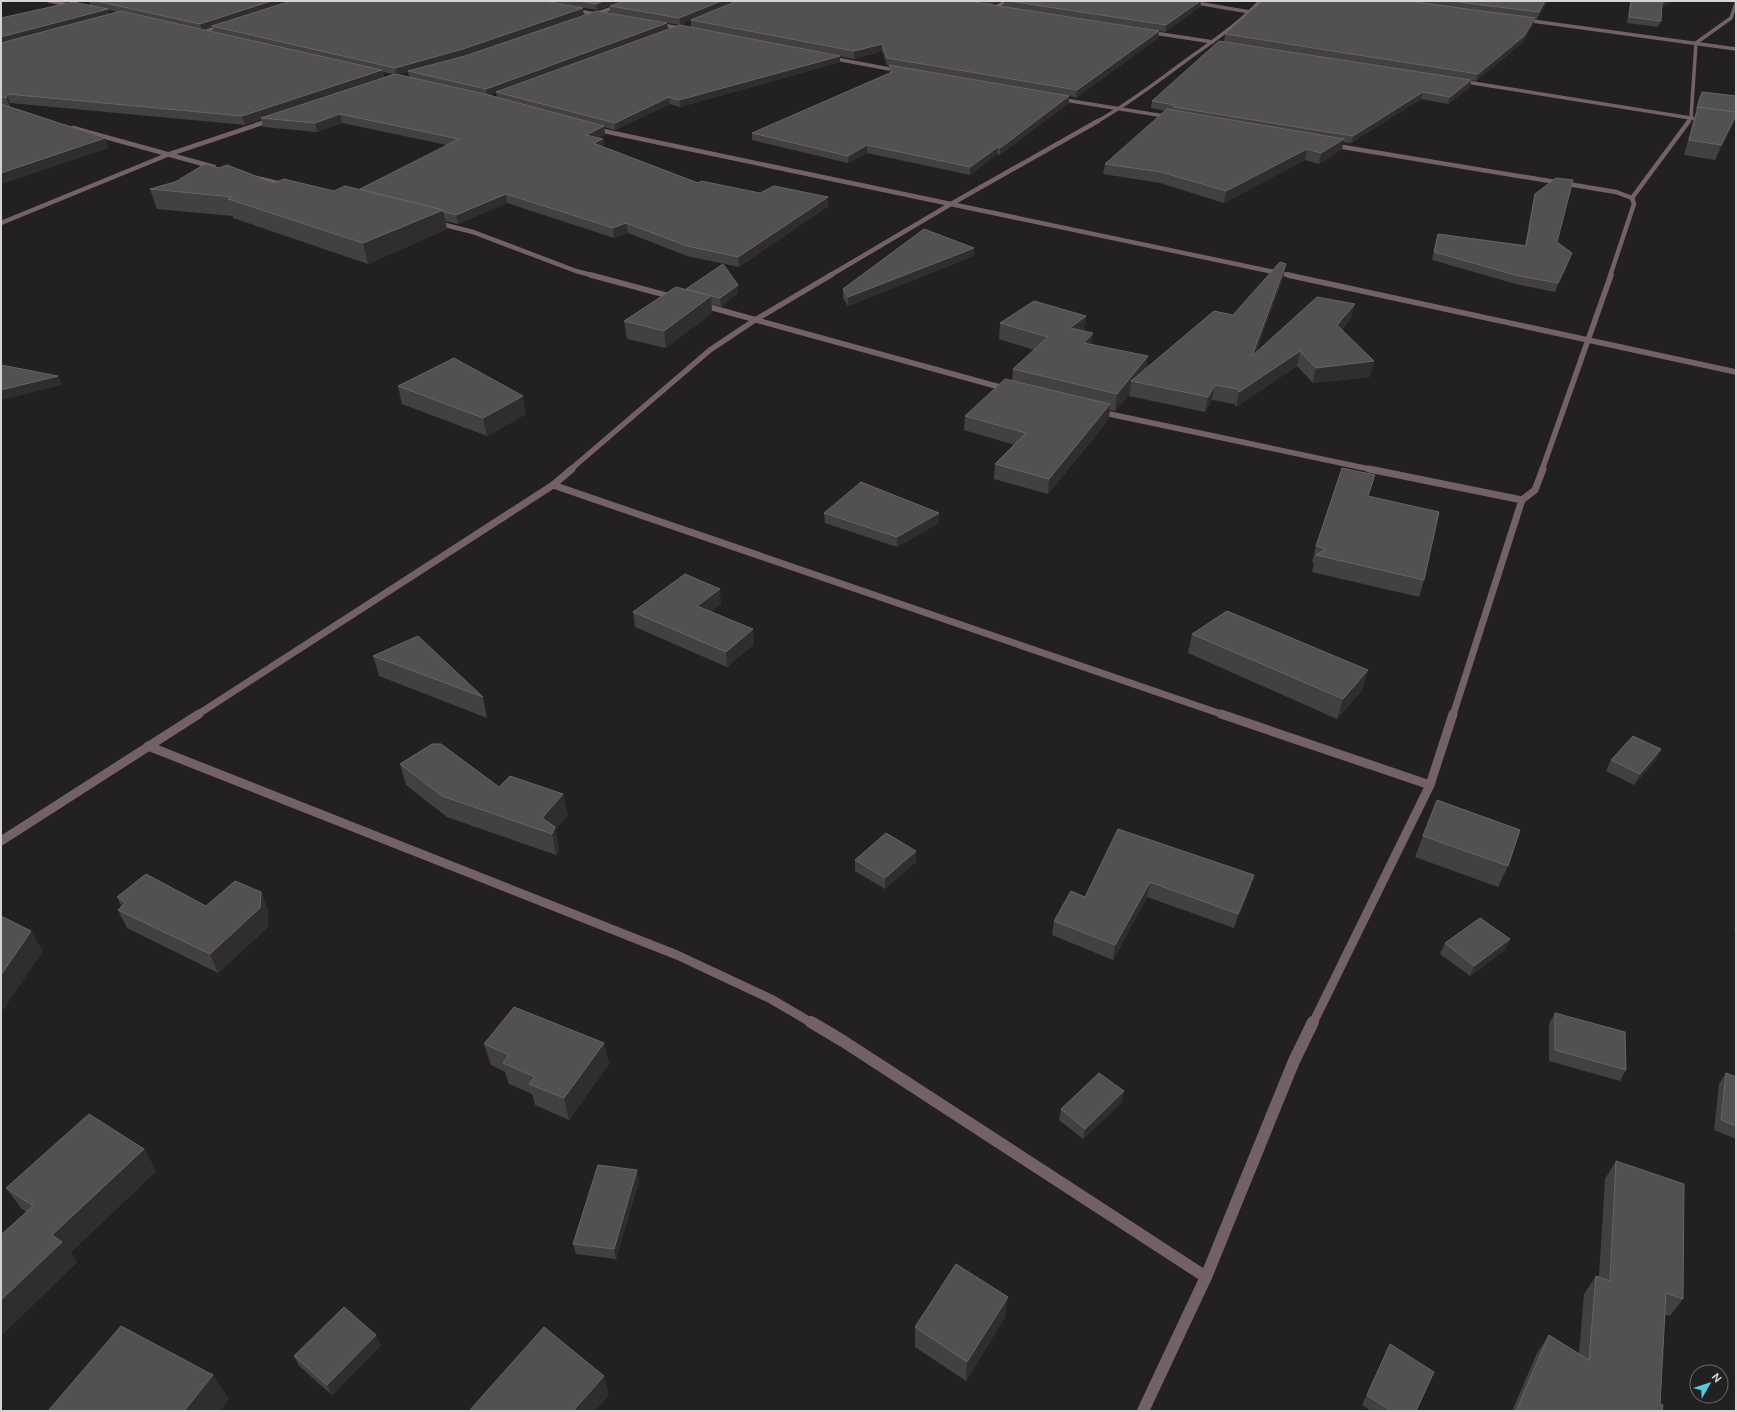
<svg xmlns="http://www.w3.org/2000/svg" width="1737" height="1412" font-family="'DM Sans',sans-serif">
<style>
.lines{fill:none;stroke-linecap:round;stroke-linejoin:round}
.minor-far5{stroke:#746167;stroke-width:3.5}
.minor-far4{stroke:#746167;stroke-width:4.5}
.minor-far3{stroke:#746167;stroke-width:5.5}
.minor-far2{stroke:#746167;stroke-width:7}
.minor-far1{stroke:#746167;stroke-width:9}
.minor{stroke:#746167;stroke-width:12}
.wall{fill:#434041;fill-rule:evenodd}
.shaded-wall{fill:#302d2e}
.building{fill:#535051;stroke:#676465}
</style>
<rect width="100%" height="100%" fill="#232021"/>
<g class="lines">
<g class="minor-far5">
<path d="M49,1l24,5"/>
<path d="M1185,1l65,11"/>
<path d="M994,8l13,-7"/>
<path d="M573,10l28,5"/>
<path d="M595,14l39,-13"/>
<path d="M1525,20l211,29"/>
<path d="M658,24l26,5"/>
<path d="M196,30l25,-2"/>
<path d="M1148,32l65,10"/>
<path d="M831,58l69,13"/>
<path d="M1460,81l243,39"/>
<path d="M1059,99l111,18"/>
<path d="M265,122l7,-2"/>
<path d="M1096,122c31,-17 59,-39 88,-60 26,-19 54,-37 76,-61"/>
<path d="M1688,122l3,-4 5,-75 35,-25 5,-15"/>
</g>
<g class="minor-far4">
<path d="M73,128l141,39"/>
<path d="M594,129l699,147"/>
<path d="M1331,145l285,47 16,6 2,6 -24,72"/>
<path d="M256,178l30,7"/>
<path d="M1632,198l57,-77"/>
<path d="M1,223l166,-68 101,-34"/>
<path d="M437,223l36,9 103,39 19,5"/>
<path d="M829,276l122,-72 147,-83"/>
</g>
<g class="minor-far3">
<path d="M591,275l82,22"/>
<path d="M1288,275l448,97"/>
<path d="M702,305l305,84"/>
<path d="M1100,412l274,58"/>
<path d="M570,470l140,-120 45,-30 76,-45"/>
<path d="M1542,470l69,-195"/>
</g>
<g class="minor-far2">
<path d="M1369,469l153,31 13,-10 8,-21"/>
<path d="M553,485l671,230"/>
<path d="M197,715l356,-230 19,-16"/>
<path d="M1453,715l69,-215"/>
</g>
<g class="minor-far1">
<path d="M1221,714l209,71"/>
<path d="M148,746l529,209 94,44 41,24"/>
<path d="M1,841l198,-127"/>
<path d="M1313,1023l117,-238 23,-71"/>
</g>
<g class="minor">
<path d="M811,1022l32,19 363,236"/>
<path d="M1143,1411l63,-134 88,-216 19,-39"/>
</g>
</g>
<g class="wall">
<path d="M89,1h454l41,14 -100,34 183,-26 1,6 -87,32 259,1 -160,45 -10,-3 -55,26 -11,-3 1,8 -7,3 5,1 1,8 94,36 62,10 68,4v9l-89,61 -52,-11 -59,-23 -14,5 -107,-35 -49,21 -13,-3 2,8 -79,35 -135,-46v-2l-76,-7 -7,-20 69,-21 55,15 60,8 26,-2 87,-44 -105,-22 -25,9 -54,-5 -2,-8 -16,6 -235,-22v4l95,31 3,10 -107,36v-166l89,-13zM108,10l10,2 -9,2zM213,27l1,5 -10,-2zM383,72l10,2 -9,3zM408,72l1,5 -11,-3zM496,92l1,5 -8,-2z"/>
<path d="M544,1h457l-8,4 10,2 1,-6h197l-1,6 -35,25 -6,-1 -1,7 -82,60 -7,-2v7l-69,52 -3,-1 -27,21 -103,-22 -19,10 -96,-23v-7l138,-60 -1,-8 5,1 -7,-1 -5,-14 -28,8 -163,-32v-7l-11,5 -70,-12v-7l-13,4z"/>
<path d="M1262,1h286l-11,18h-2l-2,6 -11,18 -46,38 -5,-1 -1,7 -22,17 -27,-5 -70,44 -8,-1 -1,7 -23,15 -14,-4 -81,43 -64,-20 -57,-9 2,-10 60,-53 -14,-3 1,-7 72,-60 1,-7z"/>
<path d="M1625,1h48l-11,7 -1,13 -3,6 -31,-4 3,-21z"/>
<path d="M1702,92l34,4v22l-1,1 -3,7 -17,34 -31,-5 11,-40 4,-17z"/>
<path d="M1535,194l22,48 12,19 -14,31 -39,-8 -84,-24 6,-26 87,11 8,-43z"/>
<path d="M974,256l-126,50 -5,-8v-9z"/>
<path d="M1286,264l-3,14 -27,74 99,-48 -4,14 -9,12 28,47 -57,6 -16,-17 -61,41 -2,-3 -22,-4 -7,12 -76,-16 1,-3 -15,18 -5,-1 -1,9 -61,75 -54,-15 1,-15 20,-19 -51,-15 1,-14 47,-35 1,-12 21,-19 -35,-11 1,-16 92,21 55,24 86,-53z"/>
<path d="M686,289l52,4 -17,14 -10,-3 1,9 -46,35 -39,-9 -3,-18z"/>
<path d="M398,386l128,28 -39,22 -85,-32z"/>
<path d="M1369,497l55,83 -5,17 -107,-25 2,-9h-2l4,-17z"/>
<path d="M824,513l115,10 -42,24 -72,-24z"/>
<path d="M721,604l-11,8 43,17 1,15 -27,23 -92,-40 -2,-15z"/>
<path d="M1192,634l171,55 -26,30 -149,-66z"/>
<path d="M373,656l110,41 4,21 -108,-42z"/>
<path d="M1661,749l-5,11 -22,25 -28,-14 5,-11z"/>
<path d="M400,764l99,23 69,28 -13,14 4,20 -3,6 -109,-38 -41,-32z"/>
<path d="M1118,829l132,60 -16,39 -87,-31 -34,63 -61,-25 2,-14 31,-24z"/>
<path d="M1423,836l85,30 -10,21 -83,-30z"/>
<path d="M916,851v11l-31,27 -30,-18v-11z"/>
<path d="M261,892l7,19v16l-50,46 -91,-45 -9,-18 3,-4 -4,-9 89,9z"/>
<path d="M1736,925v6l-2,-2z"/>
<path d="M1510,939l-5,11 -35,26 -30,-22 5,-11z"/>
<path d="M1555,1013l71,57 -6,11 -71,-20v-37z"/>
<path d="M604,1043l5,21 -40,56 -34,-15 -3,-11 -23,-10 -4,-12 -14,-7 -7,-21z"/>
<path d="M1726,1073l10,4v62l-22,-9 5,-46z"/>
<path d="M1124,1091l-2,11 -39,37 -24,-19 2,-11z"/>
<path d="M144,1149l12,22 -86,82 7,9 -74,72 -2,-2v-97l25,-23 -5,-4 -15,-20z"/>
<path d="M1616,1161l67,138 -13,17 -5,-1 -5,89 2,7h-150l25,-58 12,-18 30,19 5,-60 12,-18 3,1 6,-98z"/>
<path d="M639,1181l-23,78 -40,-5 -3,-10z"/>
<path d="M1005,1317l-39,64 -51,-34v-20z"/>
<path d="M1390,1344l26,67h-45l-9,-6z"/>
<path d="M381,1345l-49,50 -33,-29 -5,-10z"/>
</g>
<g class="shaded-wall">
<path d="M271,1h23l-82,25 1,1 -11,4 -2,-7z"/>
<path d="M604,1h21l-28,9 -1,-6z"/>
<path d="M721,1h17l-58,24 -1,-7z"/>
<path d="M993,1h8l-8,4z"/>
<path d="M1200,1h1l-1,6 -35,25 1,-7z"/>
<path d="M1545,1h3l-11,18 2,-7z"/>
<path d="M1665,1h8l-13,8 2,-6z"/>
<path d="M583,8l1,7 -120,41 -68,19 -1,-7z"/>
<path d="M108,9l2,8 -109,29v-9z"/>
<path d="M1535,18l-2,7 -11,18 -46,38 2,-7z"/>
<path d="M667,23l1,6 -181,67 -1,-7z"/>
<path d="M1159,31l-1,7 -82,60 1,-8z"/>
<path d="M882,44v7l-28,8v-8z"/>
<path d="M840,56v6l-160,45 -1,-7z"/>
<path d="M382,70l2,9 -123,39v1l-16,6 -3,-9z"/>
<path d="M1471,80l-1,7 -22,17 2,-7z"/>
<path d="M1423,92l-2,7 -70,44 2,-7z"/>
<path d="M7,94l3,9v4l-4,-9z"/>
<path d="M1069,96v7l-69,52v-7z"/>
<path d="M669,97l1,7 -55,26v-7z"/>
<path d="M340,114l2,9 -25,9 -2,-9z"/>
<path d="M1736,115l-4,11 -17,34 6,-15z"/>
<path d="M604,126l1,9 -18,9 -1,-9z"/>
<path d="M105,138l3,10 -107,36v-11z"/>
<path d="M603,139l1,9 -11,-5z"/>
<path d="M1344,139l-2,10 -23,15 2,-11z"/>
<path d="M867,145v8l-19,10v-7z"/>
<path d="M998,147l-1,7 -27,21v-8z"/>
<path d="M1307,149l-2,11 -81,43 2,-12z"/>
<path d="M506,194l1,9 -49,21 -2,-9z"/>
<path d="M828,197v9l-89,61 -1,-10z"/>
<path d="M443,210l4,19 -79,35 -5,-21z"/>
<path d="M626,223l2,10 -14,5 -1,-10z"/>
<path d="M974,248v8l-126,50v-9z"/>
<path d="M1572,253l-3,8 -14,31 3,-9z"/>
<path d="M1286,264l-3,14 -34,93 3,-15z"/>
<path d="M738,285v8l-17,14 -1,-9z"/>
<path d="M711,296l1,17 -46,35 -2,-17z"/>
<path d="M1355,304l-4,14 -18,22 4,-15z"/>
<path d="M1086,316l-1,16 -15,-4z"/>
<path d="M1093,333l-2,16 -7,-6z"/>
<path d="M1300,351l-3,15 -61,41 3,-15z"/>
<path d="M1148,356l-2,17 -15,8 -1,12 -15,18 2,-17z"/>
<path d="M1374,361l-4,16 -57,6 3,-15z"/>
<path d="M58,376l4,9 -61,15v-10z"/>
<path d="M1215,385l-3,15 -7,12 3,-15z"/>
<path d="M523,396l3,18 -39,22 -4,-18z"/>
<path d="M1110,404l-1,15 -61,75 1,-15z"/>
<path d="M939,513v10l-42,24v-10z"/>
<path d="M720,589l1,15 -23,17 -1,-15z"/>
<path d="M753,629l1,15 -27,23 -1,-15z"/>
<path d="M1368,670l-5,19 -26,30 6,-20z"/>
<path d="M1661,749l-5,11 -22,25 6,-11z"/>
<path d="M563,794l5,21 -13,14 4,20 -3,6 -4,-21 -10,-16z"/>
<path d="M916,851v11l-31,27v-11z"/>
<path d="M1254,875l-4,14 -16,39 4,-14z"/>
<path d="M1150,882l-3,15 -34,63 2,-15z"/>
<path d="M261,892l7,19v16l-50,46 -8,-19z"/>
<path d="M31,931l12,20 -42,62v-38z"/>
<path d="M1510,939l-5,11 -35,26 4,-10z"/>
<path d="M604,1043l5,21 -40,56 -5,-22z"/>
<path d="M1124,1091l-2,11 -39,37 2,-10z"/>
<path d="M144,1149l12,22 -86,82 7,9 -74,72 -2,-3v-31l51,-65z"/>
<path d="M637,1170l2,11 -23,78 -2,-10z"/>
<path d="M1008,1297l-3,20 -39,64 1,-19z"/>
<path d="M376,1335l5,10 -49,50 -5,-10z"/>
<path d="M213,1375l16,24 -9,12h-36z"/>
<path d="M604,1376l5,19 -14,16h-22z"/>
</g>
<g class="building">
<path d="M96,1h175l-71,23z"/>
<path d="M291,1h252l40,7 -120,41 -68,19 -183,-42z"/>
<path d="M581,1h23l-8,3z"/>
<path d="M624,1h97l-42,17 -69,-12z"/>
<path d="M737,1h230l192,30 -82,59 -190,-32 -5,-14 -28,7 -163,-31z"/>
<path d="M1009,1h191l-34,24z"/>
<path d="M1262,1h145l128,17 -11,18 -46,38 -253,-40z"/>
<path d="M1450,1h95l-6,11z"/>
<path d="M1631,1h34l-3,2 -1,18 -32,-4z"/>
<path d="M73,2l35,7 -107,28v-19z"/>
<path d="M121,11l261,59 -140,46 -235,-22 -1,4 -5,-1v-54z"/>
<path d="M597,11l70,12 -181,66 -78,-18 57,-15z"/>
<path d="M680,25l160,31 -161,44 -10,-3 -54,26 -119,-31z"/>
<path d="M1219,41l252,39 -21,17 -27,-5 -70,44 -180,-29 2,-2 -23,-4z"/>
<path d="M889,65l180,31 -69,52 -2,-1 -28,20 -103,-22 -19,11 -96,-23 140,-61z"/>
<path d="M395,74l90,20 119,32 -18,9 17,4 -10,4 105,40 3,-2 59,12 14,-7 54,11 -90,60 -51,-11 -61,-23 -13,5 -107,-34 -50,21 -12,-3 -1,-2 -83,-21 99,-50 -119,-25 -25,9 -54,-5z"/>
<path d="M1702,92l34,4v16l-38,-5 -1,1z"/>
<path d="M1,104l3,1 101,33 -104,35z"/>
<path d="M1698,107l38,5v3l-15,30 -32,-5z"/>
<path d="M1167,109l177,30 -23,14 -14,-4 -81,42 -65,-19 -56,-8z"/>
<path d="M205,164l14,4 8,-3 47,18 10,-4 50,12 11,-5 98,24 -80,33 -135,-44 5,-2 -83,-8 25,-7z"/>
<path d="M1556,178l17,2 -16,62 15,11 -14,30 -39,-7 -85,-24 4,-18 88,12 9,-52z"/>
<path d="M924,229l50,19 -126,49 -5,-8z"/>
<path d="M1280,262l6,2 -34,92 65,-59 38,7 -18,21 37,36 -58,7 -16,-17 -61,41 -2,-3 -22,-4 -7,12 -77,-16 83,-70 19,4z"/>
<path d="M723,264l15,21 -18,13 -34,-9z"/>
<path d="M676,287l35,9 -47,35 -40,-10z"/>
<path d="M1034,301l52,15 -16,12 23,5 -9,10 64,13 -31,38 -104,-25 35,-32 -48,-14z"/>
<path d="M454,358l69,38 -40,22 -85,-32z"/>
<path d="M1,365l57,11 -57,14z"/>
<path d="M1005,379l105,25 -61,75 -54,-15 31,-31 -61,-17z"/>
<path d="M1342,468l33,7 -7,21 71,16 -15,68 -108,-25 10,-6 -10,-3z"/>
<path d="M861,482l78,31 -42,24 -73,-24z"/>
<path d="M685,574l35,15 -23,17 56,23 -27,23 -93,-40z"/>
<path d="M1227,611l141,59 -25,29 -151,-65z"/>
<path d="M418,636l65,61 -110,-41z"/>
<path d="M1633,736l28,13 -21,25 -29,-14z"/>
<path d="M432,744h9l58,43 11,-11 53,18 -21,24 13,9 -3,7 -110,-38 -42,-32z"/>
<path d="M1437,800l83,30 -12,36 -85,-30z"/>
<path d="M1118,829l136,46 -16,39 -88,-32 -35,63 -61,-24 17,-30 14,6z"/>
<path d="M886,833l30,18 -31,27 -30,-18z"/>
<path d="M146,874l60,32 29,-25 26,11 -1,16 -50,46 -92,-44 8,-7 -9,-6z"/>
<path d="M1,916l30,15 -30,44z"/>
<path d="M1480,918l30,21 -36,27 -29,-23z"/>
<path d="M514,1007l90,36 -40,55 -35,-14 6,-7 -32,-14 6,-8 -25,-11z"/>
<path d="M1555,1013l70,19 1,38 -71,-20z"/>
<path d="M1099,1073l25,18 -39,38 -24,-20z"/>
<path d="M1726,1073l10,4v49l-15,-6z"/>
<path d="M89,1114l55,35 -92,86 10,7 -61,58v-65l32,-29 -27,-18z"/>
<path d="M1616,1161l68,23 -1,115 -17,-6 -6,111 3,1 -1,6h-146l33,-76 40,25 7,-84 14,5z"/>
<path d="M598,1165l39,5 -23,79 -41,-5z"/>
<path d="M956,1264l52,33 -41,65 -52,-35z"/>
<path d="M344,1307l32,28 -49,50 -33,-29z"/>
<path d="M121,1326l92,49 -29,36h-136z"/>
<path d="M544,1327l60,49 -31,35h-104z"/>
<path d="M1390,1344l44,28 -18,39h-25l-24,-16z"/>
</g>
<rect width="1737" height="1412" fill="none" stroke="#d5d3d4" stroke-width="4"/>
<g transform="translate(1709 1384) rotate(51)"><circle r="19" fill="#232021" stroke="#6a6869"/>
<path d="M0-3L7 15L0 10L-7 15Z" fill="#53cbda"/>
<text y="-6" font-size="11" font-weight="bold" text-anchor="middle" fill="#d5d3d4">N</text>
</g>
</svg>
